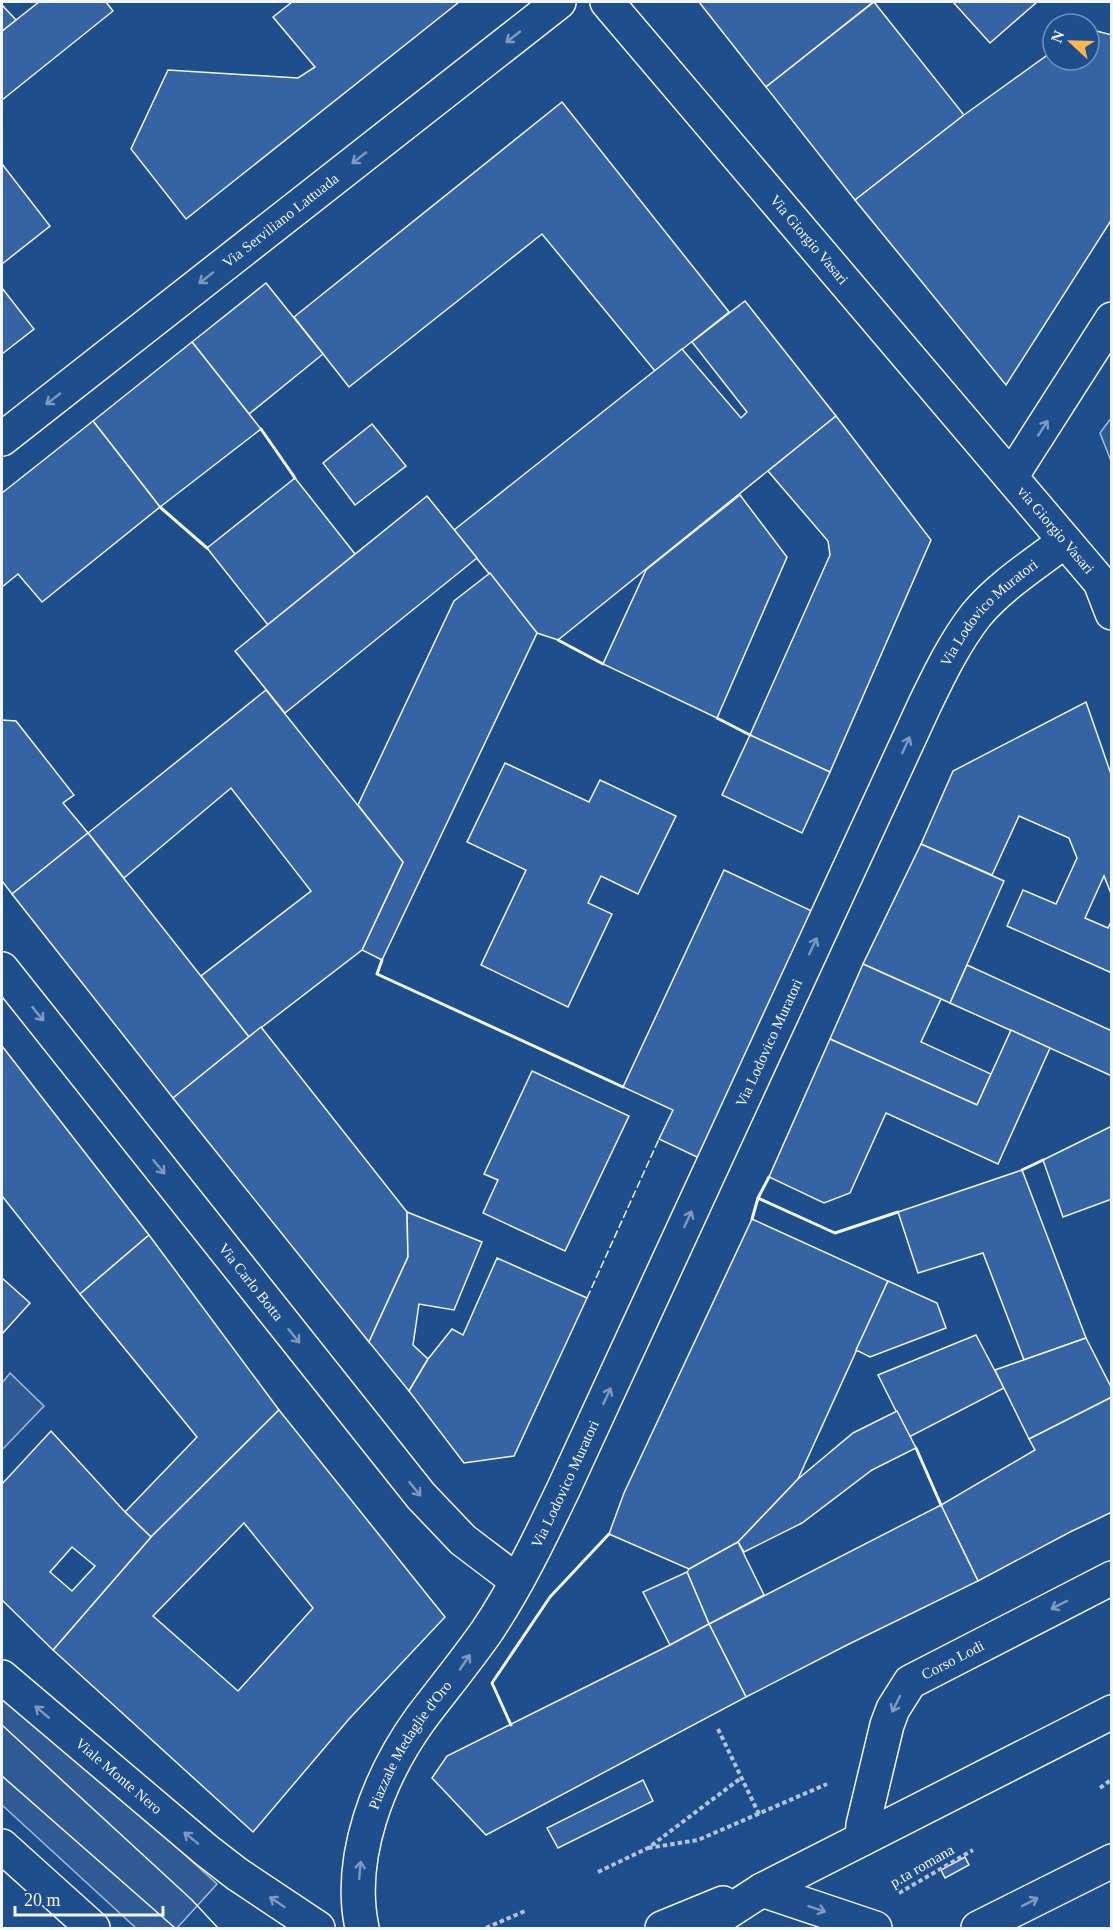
<svg xmlns="http://www.w3.org/2000/svg" width="1113" height="1930" font-family="'Times New Roman',serif">
<style>
.built{fill:#305b95;stroke:#a8bbd7;stroke-width:1.5}
.building{fill:#3563a3;stroke:#f2f6ff;stroke-width:1.5;fill-rule:evenodd}
.lines{fill:none;stroke-linecap:round;stroke-linejoin:round}
.minor-casing{stroke:#f2f6ff;stroke-width:36}
.tertiary-casing{stroke:#f2f6ff;stroke-width:36}
.secondary-casing{stroke:#f2f6ff;stroke-width:36}
.path{stroke:#b3c4dc;stroke-width:4;stroke-dasharray:4.5 3;stroke-linecap:butt}
.minor{stroke:#1f4e8c;stroke-width:33}
.tertiary{stroke:#1f4e8c;stroke-width:33}
.secondary{stroke:#1f4e8c;stroke-width:33}
.tram{stroke:#f2f6ff;stroke-width:1.5}
.fence{stroke:#f2f6ff;stroke-width:1.5;stroke-dasharray:8 3;stroke-linecap:butt}
.wall{stroke:#f2f6ff;stroke-width:3}
.oneway{stroke:#7e9ac0}
.labels{text-anchor:middle;dominant-baseline:central;stroke-width:4.5;stroke-linejoin:round;paint-order:stroke}
.street-label{font-size:15px;fill:#f2f6ff;stroke:#1f4e8c}
</style>
<rect width="100%" height="100%" fill="#1f4e8c"/>
<g class="built">
<path d="M1111,418v43l-11,-28z"/>
<path d="M10,1373l34,33 -42,44v-67z"/>
<path d="M2,1688l215,196 -40,44h-41l-134,-123z"/>
</g>
<g class="building">
<path d="M39,2h67l7,9 -111,89v-69z"/>
<path d="M292,2h167l-273,217 -55,-70 37,-79 130,8 17,-11 -42,-50z"/>
<path d="M699,2h174l-107,85z"/>
<path d="M874,2l90,113 -109,85 -89,-113z"/>
<path d="M953,2h84l-47,41z"/>
<path d="M2,5l14,15 -14,11z"/>
<path d="M1089,29l23,6v184l-106,166 -151,-185 109,-85 89,-64v9h36z"/>
<path d="M562,102l167,210 -74,59 -113,-137 -193,153 -55,-70z"/>
<path d="M2,164l48,62 -48,38z"/>
<path d="M266,283l57,71 -74,60 -57,-72z"/>
<path d="M2,288l32,41 -32,25z"/>
<path d="M745,301l91,115 -278,224 -21,-7 -83,-103 228,-181 59,69 6,-6 -55,-70z"/>
<path d="M192,342l69,87 -101,78 -67,-86z"/>
<path d="M836,416l95,124 -101,232 -80,-37 80,-180 -2,-14 -60,-70z"/>
<path d="M93,421l67,86 -118,95 -24,-28 -16,13v-94z"/>
<path d="M372,424l34,42 -51,39 -32,-42z"/>
<path d="M295,478l60,76 -87,71 -61,-77z"/>
<path d="M740,495l47,62 -70,161 -114,-54 43,-94z"/>
<path d="M427,496l50,62 -192,155 -50,-62z"/>
<path d="M490,573l47,60 -155,327 -20,-10 41,-88 -45,-57 96,-204z"/>
<path d="M266,690l137,172 -41,88 -113,87 -48,-61 110,-85 -80,-103 -107,90 -36,-45z"/>
<path d="M1086,702l26,75v119l-8,-20 -19,42 23,10 4,-8v53l-105,-47 16,-36 33,14 21,-46 -8,-20 -50,-22 -27,59 -71,-31 32,-73z"/>
<path d="M2,720l14,1 58,74 -11,8 25,30 -76,61 -10,-13z"/>
<path d="M750,735l80,37 -28,61 -80,-38z"/>
<path d="M505,763l84,39 11,-22 76,36 -38,78 -37,-18 -13,27 24,11 -44,93 -87,-42 45,-95 -59,-28z"/>
<path d="M88,833l161,204 -76,61 -161,-204z"/>
<path d="M921,844l83,37 -54,122 -87,-39z"/>
<path d="M724,870l90,42 -115,246 -40,-19 14,-29 -50,-23z"/>
<path d="M863,964l78,35 -20,43 70,32 -14,31 -147,-66z"/>
<path d="M967,965l145,66v45l-162,-73z"/>
<path d="M261,1027l146,185 1,45 -39,85 -196,-244z"/>
<path d="M1011,1030l39,18 -52,116 -112,-51 -36,80 -26,10 -55,-26 61,-138 147,66z"/>
<path d="M2,1046l147,189 -69,59 -78,-98z"/>
<path d="M532,1071l97,45 -64,135 -82,-38 15,-33 -14,-6z"/>
<path d="M1112,1126v73l-49,18 -20,-57z"/>
<path d="M1022,1170l64,168 -62,22 -41,-107 -65,20 -20,-61z"/>
<path d="M407,1212l75,30 -28,68 -35,-6 -6,41 15,14 -19,32 -40,-49 39,-85z"/>
<path d="M752,1219l136,62 -90,198 -60,63 -49,27 -80,-35 15,-41z"/>
<path d="M149,1235l130,175 -128,127 -26,-25 72,-75 -117,-143z"/>
<path d="M497,1258l90,40 -73,158 -50,7 -55,-72 19,-32 24,-30 11,6z"/>
<path d="M2,1278l28,25 -28,31z"/>
<path d="M888,1281l49,22 9,25 -76,29 -14,-7z"/>
<path d="M976,1335l28,53 -95,49 -31,-62z"/>
<path d="M1086,1338l26,51v8l-83,42 -34,-69z"/>
<path d="M1112,1397v115l-42,20 -92,49 -37,-76 94,-55 -6,-11z"/>
<path d="M279,1410l166,207 -96,102 -96,113 -200,-182 98,-113zM244,1523l69,85 -75,83 -85,-75z"/>
<path d="M897,1411l19,37 -44,22 -70,53 -58,29 -6,-10 60,-63 55,-46z"/>
<path d="M51,1431l74,81 26,25 -98,113 -51,-50v-116zM72,1547l23,19 -23,25 -22,-19z"/>
<path d="M941,1505l37,76 -131,64 -101,52 -37,-73z"/>
<path d="M738,1542l26,53 -55,29 -22,-52 2,-3z"/>
<path d="M687,1572l22,52 -39,21 -27,-53z"/>
<path d="M709,1624l37,73 -260,138 -54,-57 15,-22 223,-111z"/>
<path d="M643,1780l10,21 -95,47 -11,-20z"/>
<path d="M965,1857l4,8 -24,13 -4,-8z"/>
</g>
<g class="lines">
<g class="minor-casing">
<g id="minor">
<path id="s1" d="M607,2l493,580 12,31"/>
<path id="s2" d="M2,439l557,-437"/>
<path d="M1011,477l101,-158"/>
<path id="s3" d="M2,969l419,527 42,44 54,41"/>
<path id="s4" d="M862,1839l1,-14 24,-100 6,-16 17,-27 202,-104"/>
<path d="M762,1890l113,38"/>
<path id="s5" d="M362,1928c-15,-71 17,-152 59,-210 22,-29 45,-57 66,-87 30,-45 53,-93 76,-141l362,-786c15,-31 30,-62 51,-89 24,-29 59,-51 89,-74"/>
<path d="M978,1928l134,-67"/>
</g>
</g>
<g class="tertiary-casing">
<g id="tertiary">
<path id="s6" d="M2,1677l204,173 31,24 81,54"/>
<path d="M2,1846l91,82"/>
</g>
</g>
<g class="secondary-casing">
<g id="secondary">
<path d="M662,1928l61,-25"/>
<path d="M703,1928l59,-38 350,-178"/>
</g>
</g>
<g class="path">
<path d="M718,1729l41,85"/>
<path d="M1100,1788l12,-9"/>
<path d="M648,1848l50,-8 129,-56"/>
<path d="M598,1872l50,-24 93,-70"/>
<path d="M899,1893l74,-43"/>
<path d="M486,1928l39,-17"/>
</g>
<use href="#minor" class="minor"/>
<use href="#tertiary" class="tertiary"/>
<use href="#secondary" class="secondary"/>
<g class="tram">
<path d="M2,1725l190,175 26,28"/>
<path d="M2,1776l173,152"/>
</g>
<path class="fence" d="M587,1298l72,-159"/>
<g class="wall">
<path d="M261,429l34,49"/>
<path d="M160,507l47,41"/>
<path d="M558,640l45,24"/>
<path d="M717,718l33,17"/>
<path d="M382,960l-5,14 246,113"/>
<path d="M1022,1170l21,-10"/>
<path d="M758,1198l77,35 63,-21"/>
<path d="M752,1219l6,-21 11,-21"/>
<path d="M916,1448l25,57"/>
<path d="M511,1725l-19,-42 58,-86 59,-63"/>
</g>
</g>
<defs><path id="oneway-shaft" d="M-6 0H5M1.5-3L5.5 0L1.5 3" fill="none" stroke-width="1.6" stroke-linecap="round" stroke-linejoin="round" transform="scale(1.5)"/></defs>
<g class="oneway">
<use href="#oneway-shaft" transform="translate(513 37) rotate(142)"/>
<use href="#oneway-shaft" transform="translate(359 158) rotate(142)"/>
<use href="#oneway-shaft" transform="translate(206 278) rotate(142)"/>
<use href="#oneway-shaft" transform="translate(53 399) rotate(142)"/>
<use href="#oneway-shaft" transform="translate(1043 428) rotate(-57)"/>
<use href="#oneway-shaft" transform="translate(906 745) rotate(-65)"/>
<use href="#oneway-shaft" transform="translate(813 946) rotate(-65)"/>
<use href="#oneway-shaft" transform="translate(38 1014) rotate(51)"/>
<use href="#oneway-shaft" transform="translate(159 1167) rotate(51)"/>
<use href="#oneway-shaft" transform="translate(688 1219) rotate(-65)"/>
<use href="#oneway-shaft" transform="translate(294 1336) rotate(51)"/>
<use href="#oneway-shaft" transform="translate(607 1396) rotate(-65)"/>
<use href="#oneway-shaft" transform="translate(415 1489) rotate(51)"/>
<use href="#oneway-shaft" transform="translate(1059 1605) rotate(153)"/>
<use href="#oneway-shaft" transform="translate(465 1662) rotate(-56)"/>
<use href="#oneway-shaft" transform="translate(896 1704) rotate(116)"/>
<use href="#oneway-shaft" transform="translate(42 1712) rotate(-140)"/>
<use href="#oneway-shaft" transform="translate(191 1838) rotate(-141)"/>
<use href="#oneway-shaft" transform="translate(360 1870) rotate(-85)"/>
<use href="#oneway-shaft" transform="translate(277 1902) rotate(-146)"/>
<use href="#oneway-shaft" transform="translate(1030 1902) rotate(-27)"/>
<use href="#oneway-shaft" transform="translate(817 1909) rotate(18)"/>
</g>
<g class="labels">
<g class="street-label">
<text stroke="none"><textPath href="#s2" startOffset="354">Via Serviliano Lattuada</textPath></text>
<text stroke="none"><textPath href="#s1" startOffset="312">Via Giorgio Vasari</textPath></text>
<text stroke="none"><textPath href="#s1" startOffset="693">via Giorgio Vasari</textPath></text>
<text stroke="none"><textPath href="#s5" startOffset="1472">Via Lodovico Muratori</textPath></text>
<text stroke="none"><textPath href="#s5" startOffset="986">Via Lodovico Muratori</textPath></text>
<text stroke="none"><textPath href="#s3" startOffset="400">Via Carlo Botta</textPath></text>
<text stroke="none"><textPath href="#s5" startOffset="500">Via Lodovico Muratori</textPath></text>
<text stroke="none"><textPath href="#s4" startOffset="214">Corso Lodi</textPath></text>
<text stroke="none"><textPath href="#s5" startOffset="195">Piazzale Medaglie d'Oro</textPath></text>
<text stroke="none"><textPath href="#s6" startOffset="153">Viale Monte Nero</textPath></text>
<text transform="translate(922 1866) rotate(-30)">p.ta romana</text>
</g>
</g>
<rect width="1113" height="1930" fill="none" stroke="#f2f6ff" stroke-width="6"/>
<g transform="translate(1071 42) rotate(292)"><circle r="28" fill="#1f4e8c" stroke="#7391ba" stroke-width="1.5"/>
<path d="M0-4.5L10 22L0 15L-10 22Z" fill="#ffb74d"/>
<text y="-9" font-size="16" font-weight="bold" text-anchor="middle" fill="#f2f6ff">N</text>
</g>
<path d="M15 1906v9h148v-9" fill="none" stroke="#f2f6ff" stroke-width="3"/>
<text x="24" y="1906" font-size="18" fill="#f2f6ff" stroke="#1f4e8c" stroke-width="4.5" paint-order="stroke">20 m</text>
</svg>
